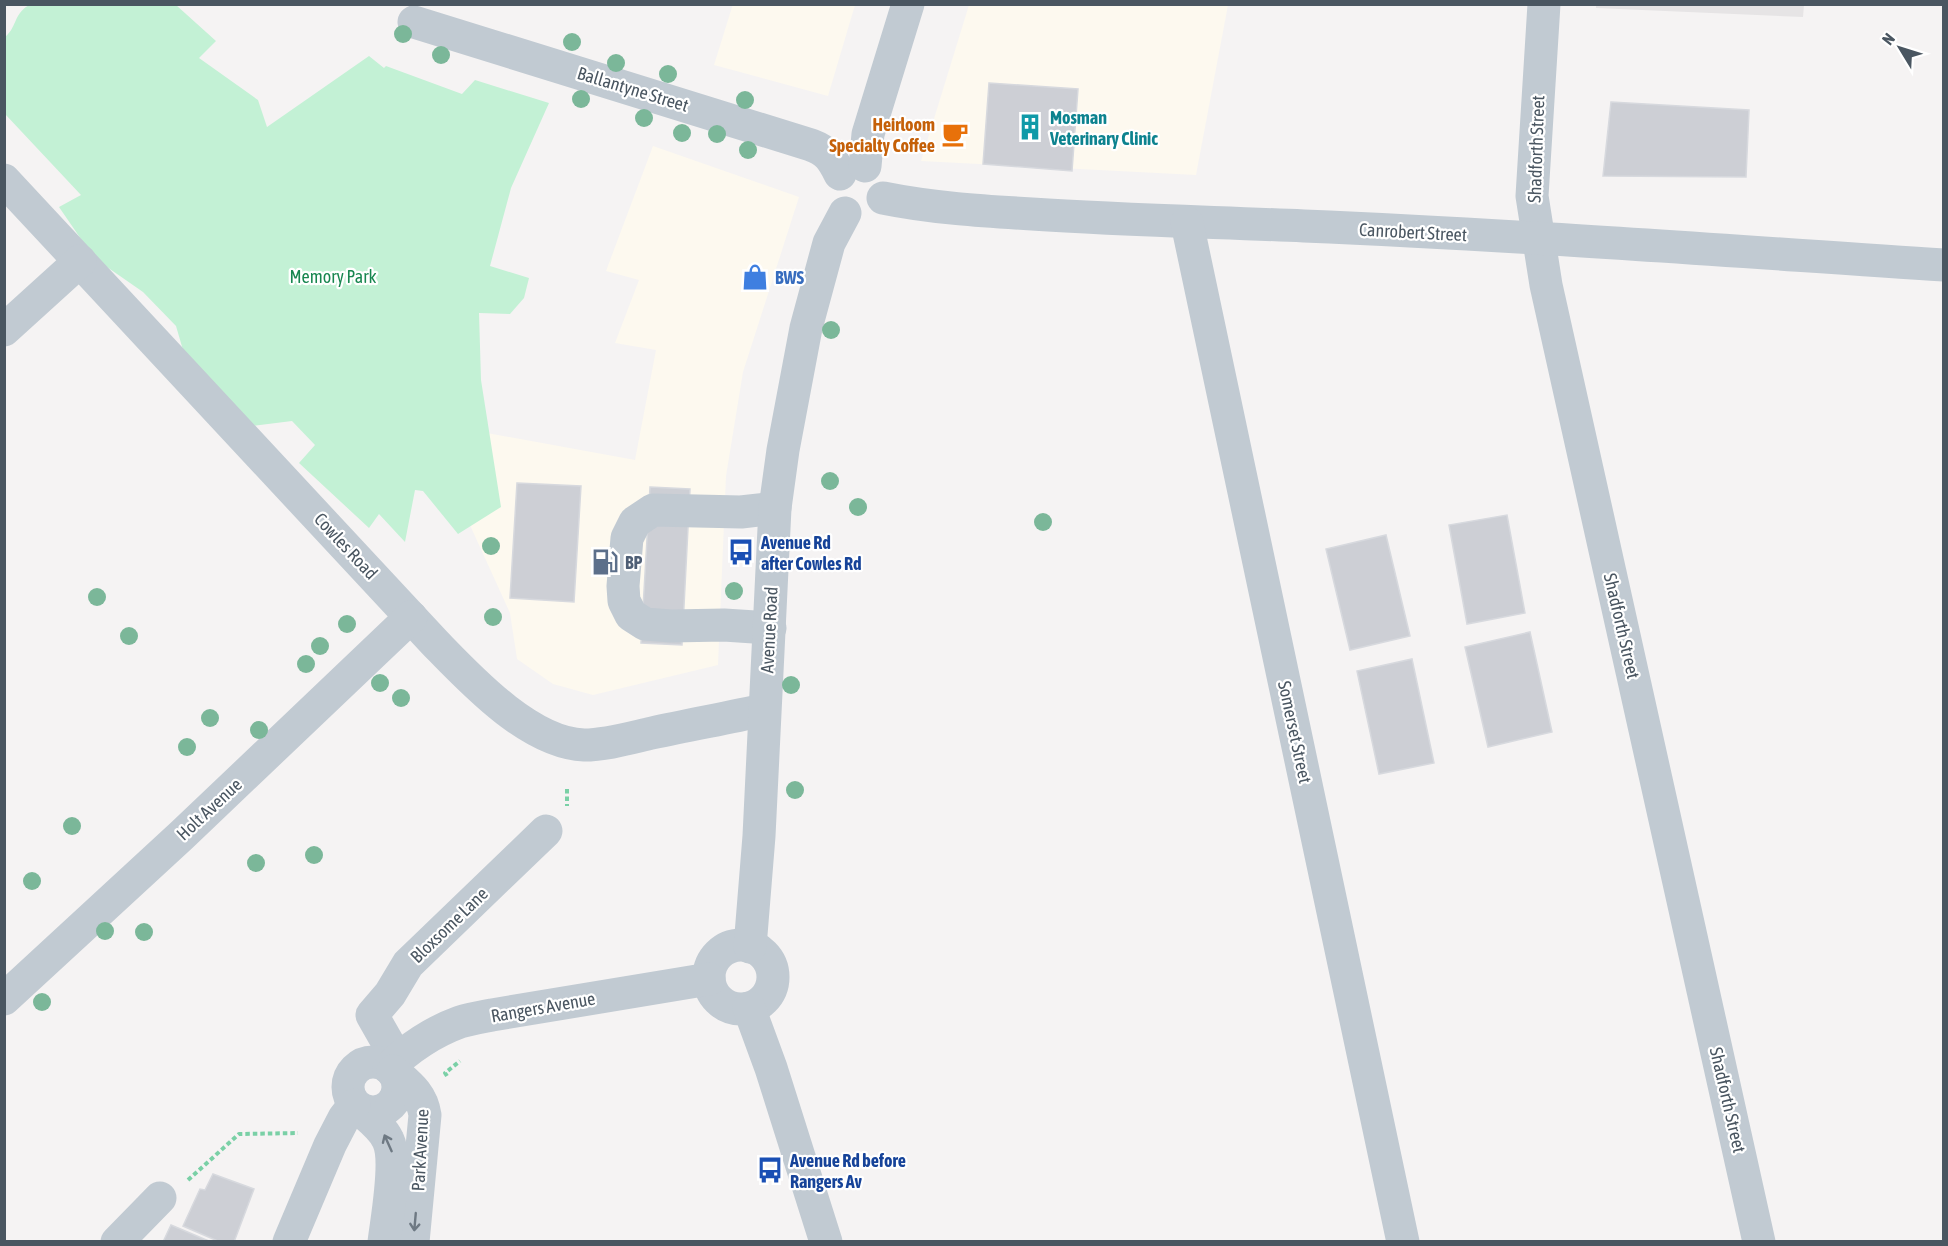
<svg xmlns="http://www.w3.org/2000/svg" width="1948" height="1246" font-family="'Asap Condensed',sans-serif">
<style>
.commercial{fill:#fdf9ef}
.education{fill:#e6e4e5}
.green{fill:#c3f1d5}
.building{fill:#cdcfd5;stroke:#d7d9de;stroke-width:1.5}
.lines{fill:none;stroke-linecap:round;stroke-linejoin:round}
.path{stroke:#7ad0a6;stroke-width:4;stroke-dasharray:4.5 3;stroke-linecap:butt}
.minor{stroke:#c1cad2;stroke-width:33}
.tree{fill:#7bb799}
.oneway{stroke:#6e7983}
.labels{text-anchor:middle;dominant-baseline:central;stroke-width:4.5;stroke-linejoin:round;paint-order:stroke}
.street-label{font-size:18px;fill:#4a5661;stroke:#fff}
.culture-label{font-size:18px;font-weight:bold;fill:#0d838f;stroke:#fff;text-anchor:start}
.food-label{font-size:18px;font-weight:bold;fill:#c56008;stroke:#fff;text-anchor:end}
.park-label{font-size:18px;fill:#17864f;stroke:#fff}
.shop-label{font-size:18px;font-weight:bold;fill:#366cbe;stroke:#fff;text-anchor:start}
.transit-label{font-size:18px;font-weight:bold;fill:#164399;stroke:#fff;text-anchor:start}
.service-label{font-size:18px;font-weight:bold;fill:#4e5e75;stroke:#fff;text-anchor:start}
</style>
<rect width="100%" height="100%" fill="#f5f3f3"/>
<g class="commercial">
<path d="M733,4l122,1 -27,91 -114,-31z"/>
<path d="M969,5h259l-32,170 -275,-14z"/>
<path d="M653,146l146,51 -56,175 -17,104 -8,189 -125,30 -40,-11 -36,-25 -7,-46 -46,-101 -21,-87 192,35 21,-110 -41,-7 24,-63 -33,-9z"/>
</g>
<path class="education" d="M1596,4h208v1l-1,12 -207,-9z"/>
<path class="green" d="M31,4l145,1 40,36 -17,17 59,42 9,27 102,-71 15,12 2,-2 76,28 13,-14 74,23 -38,85 -21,78 39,12 -5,20 -14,16 -31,-1 2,67 20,127 -43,27 -35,-43 -8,-1 -10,52 -26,-28 -10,14 -70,-65 16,-18 -23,-24 -41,5 -54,-28 -21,-72 -33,-34 -49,-34 -35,-51 22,-12 -76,-81v-77c13,-11 8,-24 26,-33z"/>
<g class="building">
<path d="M989,83l89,6 -6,82 -89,-7z"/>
<path d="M1611,102l138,8 -3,67 -143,-1z"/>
<path d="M517,483l64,3 -7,116 -64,-4z"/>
<path d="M650,487l40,2 -8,156 -41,-2z"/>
<path d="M1507,515l18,98 -58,11 -18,-99z"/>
<path d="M1386,535l24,101 -60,14 -24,-101z"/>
<path d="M1530,632l22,100 -64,15 -23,-100z"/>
<path d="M1412,659l22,104 -55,11 -22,-103z"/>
<path d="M213,1174l41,15 -20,53h-14l-37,-16 17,-37 5,1z"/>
<path d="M171,1225l40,17h-48z"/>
</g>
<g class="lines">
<g class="path">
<path d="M567,789v17"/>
<path d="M447,1076l-2,-3 15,-12"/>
<path d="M188,1180l51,-46 59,-1"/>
</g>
<g class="minor">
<path d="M1544,4l-12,192 14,89 213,957"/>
<path d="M414,22l397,123c16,6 21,13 29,29"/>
<path d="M865,166l3,-32 40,-130"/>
<path d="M4,180l431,463c35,36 94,100 149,102 22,0 46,-7 68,-12 37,-8 75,-15 112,-23"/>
<path d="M883,198c49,10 99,13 149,16 90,6 181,8 272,12 213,9 426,25 640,39"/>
<path d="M1187,223l216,1019"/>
<path d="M4,330l76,-69"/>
<path d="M770,628l-46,-3 -53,1 -26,-2 -14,-9 -7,-14 -1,-15 4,-48 8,-16 18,-12 88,2 34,-4"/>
<circle cx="741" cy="977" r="32"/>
<path d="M750,947l9,-111 16,-328 8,-58 23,-122 23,-85 16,-30"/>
<path d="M4,999l178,-164 229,-218"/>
<path d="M749,1008l22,60 55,174"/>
<path d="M397,1059l-25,-44 18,-21 18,-30 138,-133"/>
<circle cx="373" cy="1087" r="25"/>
<path d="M389,1068c19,-20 46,-37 71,-46 10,-3 22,-5 32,-7l217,-36"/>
<path d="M393,1071c16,14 29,23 32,44l-12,127"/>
<path d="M359,1109c10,9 23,18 29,31 10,20 -1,77 -4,102"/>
<path d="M117,1242l43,-44"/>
<path d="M289,1242l41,-97 14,-27 10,-13"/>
</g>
</g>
<g class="tree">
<circle cx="403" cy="34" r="9"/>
<circle cx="572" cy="42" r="9"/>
<circle cx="441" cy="55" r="9"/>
<circle cx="616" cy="63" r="9"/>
<circle cx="668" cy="74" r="9"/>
<circle cx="581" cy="99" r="9"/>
<circle cx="745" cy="100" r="9"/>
<circle cx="644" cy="118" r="9"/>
<circle cx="682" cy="133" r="9"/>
<circle cx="717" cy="134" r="9"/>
<circle cx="748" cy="150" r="9"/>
<circle cx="831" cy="330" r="9"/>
<circle cx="830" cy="481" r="9"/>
<circle cx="858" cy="507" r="9"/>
<circle cx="1043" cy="522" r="9"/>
<circle cx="491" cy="546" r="9"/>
<circle cx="734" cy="591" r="9"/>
<circle cx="97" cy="597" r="9"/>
<circle cx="493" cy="617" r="9"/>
<circle cx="347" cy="624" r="9"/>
<circle cx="129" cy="636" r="9"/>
<circle cx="320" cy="646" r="9"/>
<circle cx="306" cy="664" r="9"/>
<circle cx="380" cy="683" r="9"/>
<circle cx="791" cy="685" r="9"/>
<circle cx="401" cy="698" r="9"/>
<circle cx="210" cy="718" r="9"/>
<circle cx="259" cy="730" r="9"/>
<circle cx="187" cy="747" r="9"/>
<circle cx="795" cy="790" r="9"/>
<circle cx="72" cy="826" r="9"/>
<circle cx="314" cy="855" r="9"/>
<circle cx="256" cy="863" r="9"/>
<circle cx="32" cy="881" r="9"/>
<circle cx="105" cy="931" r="9"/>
<circle cx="144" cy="932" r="9"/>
<circle cx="42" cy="1002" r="9"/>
</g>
<defs><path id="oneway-shaft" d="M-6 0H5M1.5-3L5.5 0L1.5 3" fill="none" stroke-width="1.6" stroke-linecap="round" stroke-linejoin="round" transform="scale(1.5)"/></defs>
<g class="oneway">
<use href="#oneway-shaft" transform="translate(388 1143) rotate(-114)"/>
<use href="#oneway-shaft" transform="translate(415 1222) rotate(95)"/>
</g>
<defs>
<g id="building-bare" transform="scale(2.07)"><path d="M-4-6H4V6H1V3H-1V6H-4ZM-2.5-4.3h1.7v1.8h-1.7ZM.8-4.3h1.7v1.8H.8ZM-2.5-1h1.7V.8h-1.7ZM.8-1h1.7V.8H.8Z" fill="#0f9aa8" stroke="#fff" stroke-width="2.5" paint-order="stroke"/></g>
<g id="cafe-bare" transform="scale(2.07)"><path d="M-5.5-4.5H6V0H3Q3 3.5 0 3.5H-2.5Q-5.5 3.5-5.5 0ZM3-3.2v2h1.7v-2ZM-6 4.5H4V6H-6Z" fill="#e8710a" stroke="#fff" stroke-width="2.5" paint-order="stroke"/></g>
<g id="shop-bare" transform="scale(2.07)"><path d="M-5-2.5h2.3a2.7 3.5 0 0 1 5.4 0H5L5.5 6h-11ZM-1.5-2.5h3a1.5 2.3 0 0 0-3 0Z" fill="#3f7fe0" stroke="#fff" stroke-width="2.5" paint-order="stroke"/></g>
<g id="bus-bare" transform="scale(2.07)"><path d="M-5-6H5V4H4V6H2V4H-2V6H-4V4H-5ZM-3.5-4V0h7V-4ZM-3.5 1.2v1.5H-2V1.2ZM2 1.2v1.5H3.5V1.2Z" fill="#1a4fb4" stroke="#fff" stroke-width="2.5" paint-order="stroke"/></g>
<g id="fuel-bare" transform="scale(2.07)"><path d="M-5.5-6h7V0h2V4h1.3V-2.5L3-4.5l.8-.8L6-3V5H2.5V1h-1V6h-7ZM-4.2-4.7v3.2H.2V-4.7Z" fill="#5c6f8a" stroke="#fff" stroke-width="2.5" paint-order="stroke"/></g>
</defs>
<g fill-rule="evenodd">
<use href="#building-bare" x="1030" y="127"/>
<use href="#cafe-bare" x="955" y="134"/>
<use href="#shop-bare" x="755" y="277"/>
<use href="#bus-bare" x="741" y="552"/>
<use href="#fuel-bare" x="605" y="562"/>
<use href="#bus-bare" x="770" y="1170"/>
</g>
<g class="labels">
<g class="street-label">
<text transform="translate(633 89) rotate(17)">Ballantyne Street</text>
<text transform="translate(1536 149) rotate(-88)">Shadforth Street</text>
<text transform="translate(1413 232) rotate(3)">Canrobert Street</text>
<text transform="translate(346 546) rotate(47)">Cowles Road</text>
<text transform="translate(1622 626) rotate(77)">Shadforth Street</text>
<text transform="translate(769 630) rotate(-87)">Avenue Road</text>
<text transform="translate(1295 732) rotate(78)">Somerset Street</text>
<text transform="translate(209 809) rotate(-43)">Holt Avenue</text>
<text transform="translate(449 925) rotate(-44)">Bloxsome Lane</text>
<text transform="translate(543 1007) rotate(-10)">Rangers Avenue</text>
<text transform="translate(1728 1100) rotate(77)">Shadforth Street</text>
<text transform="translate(420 1150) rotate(-87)">Park Avenue</text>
</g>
<g class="culture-label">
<text x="1050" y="117">Mosman<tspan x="1050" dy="21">Veterinary Clinic</tspan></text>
</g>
<g class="food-label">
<text x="935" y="124">Heirloom<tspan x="935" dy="21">Specialty Coffee</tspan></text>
</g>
<g class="park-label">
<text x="333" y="276">Memory Park</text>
</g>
<g class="shop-label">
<text x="775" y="277">BWS</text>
</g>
<g class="transit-label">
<text x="761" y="542">Avenue Rd<tspan x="761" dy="21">after Cowles Rd</tspan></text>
<text x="790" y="1160">Avenue Rd before<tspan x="790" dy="21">Rangers Av</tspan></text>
</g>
<g class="service-label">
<text x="625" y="562">BP</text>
</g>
</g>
<rect width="1948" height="1246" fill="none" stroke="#4a5661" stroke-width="12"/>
<g transform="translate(1900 48) rotate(308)" stroke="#ffffff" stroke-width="4.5" paint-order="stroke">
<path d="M0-4.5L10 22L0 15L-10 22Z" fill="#4a5661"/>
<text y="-9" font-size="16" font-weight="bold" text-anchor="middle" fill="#4a5661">N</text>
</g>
</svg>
